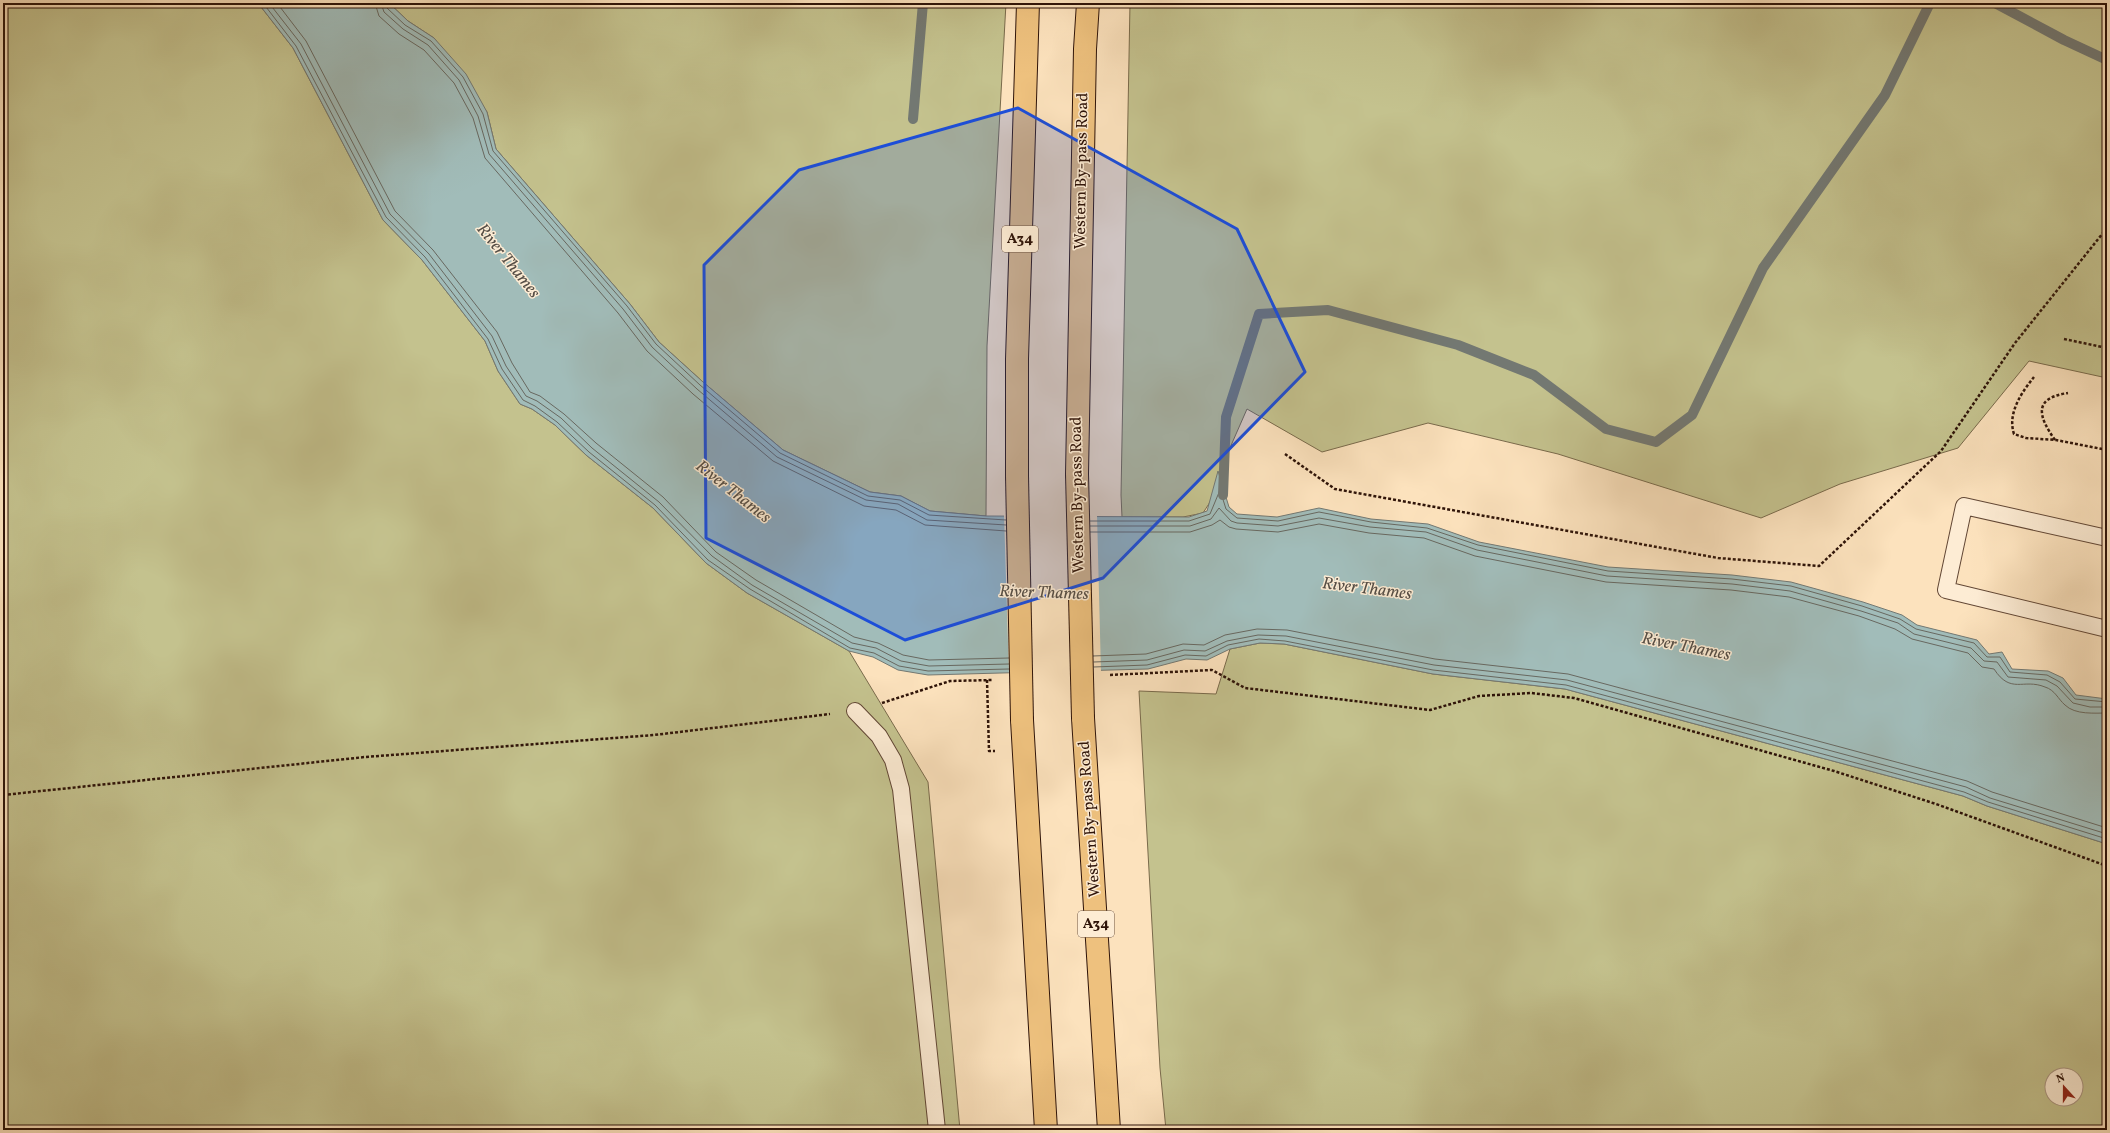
<svg xmlns="http://www.w3.org/2000/svg" width="2110" height="1133" font-family="Vollkorn,serif">
<style>
.green{fill:#c4c28e;stroke:#796a4b;fill-rule:evenodd}
.water{fill:#a1bcb9;stroke:#737872}
.pier{fill:#fce2bd}
.lines{fill:none;stroke-linecap:round;stroke-linejoin:round}
.shore{stroke:#686860;stroke-width:1}
.stream{stroke:#737872;stroke-width:10}
.lane-casing{stroke:#624735;stroke-width:18}
.highway-casing{stroke:#2e1308;stroke-width:24}
.path{stroke:#2e1308;stroke-width:2.5;stroke-dasharray:3 2;stroke-linecap:butt}
.lane{stroke:#fdecd4;stroke-width:16}
.highway{stroke:#eec17e;stroke-width:22}
.highway-bridge-casing{stroke:#2e1308;stroke-width:24;stroke-linecap:butt}
.highway-bridge{stroke:#eec17e;stroke-width:22}
.marked{fill:#1d4ed8;fill-opacity:0.2;stroke:#1d4ed8;stroke-width:3;stroke-linejoin:round}
.labels{text-anchor:middle;dominant-baseline:central;stroke-width:3;stroke-linejoin:round;paint-order:stroke}
.shield{fill:#fdecd4;stroke:#6c5445;stroke-width:1}
.shield-label{font-size:15px;font-weight:bold;fill:#2e1308}
.street-label{font-size:16px;fill:#2e1308;stroke:#fdecd4}
.water-label{font-size:17px;font-style:italic;fill:#564e46;stroke:#fdecd4}
</style>
<rect width="100%" height="100%" fill="#fce2bd"/>
<filter id="stains"><feTurbulence type="fractalNoise" baseFrequency=".005" numOctaves="4"/><feColorMatrix values="0 0 0 0 .2 0 0 0 0 .09 0 0 0 0 .02 0 0 0 .5 -.17"/></filter>
<radialGradient id="worn" r=".72"><stop offset=".6" stop-color="#630" stop-opacity="0"/><stop offset="1" stop-color="#630" stop-opacity=".3"/></radialGradient>
<g class="green">
<path d="M3,3h255l35,45 90,172 39,40 63,81 13,30 22,33 12,5 23,16 31,30 67,53 53,55 41,30 102,58 79,131 32,348h-957z"/>
<path d="M389,3h617l-19,343 -1,170 -56,-5 -29,-15 -31,-4 -87,-42 -80,-68 -44,-40 -29,-38 -134,-155 -9,-37 -53,-74 -26,-17z"/>
<path d="M1130,3h977v375l-78,-17 -71,87 -118,36 -79,34 -203,-64 -130,-31 -106,29 -75,-43 -25,57 -10,33 -9,14 -20,4h-61l-1,-22z"/>
<path d="M1260,643l24,1 149,30 132,15 398,107 24,10 120,38v286h-941l-6,-62 -21,-377 77,3 14,-45zM2052,1075h24v24h-24z"/>
</g>
<path class="water" d="M258,3h131l19,18 26,17 32,36 21,38 9,37 134,155 29,38 44,40 80,68 87,42 31,4 29,15 56,5 203,1 18,-6 11,-40 11,36 8,7 40,3 42,-9 52,11 57,5 51,18 129,25 124,8 59,7 72,20 39,13 15,10 60,15 12,14 13,-2 10,17 36,2 15,7 13,17 31,4v145l-120,-38 -24,-10 -398,-107 -132,-15 -149,-30 -24,-1 -30,6 -23,11 -21,-1 -38,10 -220,6 -30,-5 -25,-13 -24,-6 -102,-58 -41,-30 -53,-55 -67,-53 -31,-30 -23,-16 -12,-5 -22,-33 -13,-30 -63,-81 -39,-40 -90,-172z"/>
<path class="pier" d="M1004,514l93,1 4,158 -92,2z"/>
<g class="lines">
<g class="shore">
<path d="M263,3l33,43 90,171 39,40 63,82 14,30 21,31 12,6 22,16 32,30 66,53 53,55 42,29 100,59 24,5 25,13 29,5 81,-2"/>
<path d="M269,3l32,41 89,170 39,40 63,82 14,30 20,30 11,5 24,17 31,30 67,54 53,54 40,29 100,58 24,5 25,13 28,5 80,-2"/>
<path d="M277,3l29,38 89,170 38,39 64,82 15,31 18,29 10,4 24,18 32,29 67,54 53,55 40,28 98,57 24,6 25,12 26,5 80,-2"/>
<path d="M375,3l4,13 20,18 25,16 30,33 19,35 12,40 133,155 29,38 46,43 80,67 91,45 32,4 29,15 81,6"/>
<path d="M381,3l3,9 19,17 25,16 31,35 19,36 11,38 134,155 29,38 45,42 80,68 89,43 32,4 29,16 79,5"/>
<path d="M386,3l1,5 18,17 26,16 32,36 20,37 10,37 134,155 29,38 44,41 80,68 88,43 32,4 29,15 77,5"/>
<path d="M1090,521h99l21,-7 10,-24 6,19 11,9 41,3 41,-9 52,10 56,6 51,17 130,26 124,8 59,7 71,20 38,13 16,10 58,14 13,14h13l10,15 37,3 13,7 15,17 32,3"/>
<path d="M1090,526h100l21,-7 8,-11 12,13 6,2 41,3 41,-8 51,9 56,5 51,18 130,26 125,8 58,7 71,20 37,12 16,11 57,14 13,13 13,1 11,15 38,3 11,6 16,17 17,4h17"/>
<path d="M1090,532h100l22,-7 8,-5 9,7 7,2 42,3 41,-8 50,9 55,5 51,18 131,26 125,8 58,7 70,19 36,13 17,10 56,14 14,14 12,2c17,26 29,9 51,18 10,3 13,12 20,18 10,10 30,8 42,8"/>
<path d="M1093,656l53,-2 37,-10 21,1 21,-10 32,-6 30,1 148,29 133,15 399,107 25,11 115,36"/>
<path d="M1094,662l53,-2 37,-10 21,1 22,-10 31,-6 28,1 148,29 133,15 399,107 24,11 117,36"/>
<path d="M1094,667l53,-2 38,-10 21,1 22,-11 31,-6 26,2 148,29 133,15 398,107 24,10 119,37"/>
</g>
<g class="stream">
<path d="M1995,3l69,37 43,20"/>
<path d="M913,119l10,-116"/>
<path d="M1223,495l3,-78 33,-103 69,-4 130,35 76,30 72,54 50,13 36,-27 71,-147 122,-173 45,-92"/>
</g>
<g class="lane-casing">
<g id="lane">
<path d="M2107,538l-143,-32 -18,84 161,39"/>
<path d="M855,711l24,25 14,24 8,29 36,341"/>
</g>
</g>
<g class="highway-casing">
<g id="highway">
<path d="M1077,474l8,-425 3,-46"/>
<path d="M1017,476v-117l11,-356"/>
<path d="M1083,718l26,412"/>
<path d="M1022,720l24,410"/>
</g>
</g>
<g class="path">
<path d="M2064,339l43,9"/>
<path d="M2034,377c-12,15 -27,36 -20,57l12,4 30,2 51,10"/>
<path d="M2055,440c-17,-24 -22,-42 13,-47"/>
<path d="M1285,454l50,35 383,69 101,8 122,-115 74,-108 92,-115"/>
<path d="M1110,675l102,-5 33,18 185,22 49,-14 52,-3 43,5 260,73 102,33 171,62"/>
<path d="M987,680l2,71h6"/>
<path d="M882,703l68,-22 43,-1"/>
<path d="M3,795l362,-38 289,-22 176,-21"/>
</g>
<use href="#lane" class="lane"/>
<use href="#highway" class="highway"/>
<g class="highway-bridge-casing">
<g id="highway-bridge">
<path d="M1077,474l6,244"/>
<path d="M1017,476l5,244"/>
</g>
</g>
<use href="#highway-bridge" class="highway-bridge"/>
</g>
<path class="marked" d="M1018,108l219,121 68,143 -202,206 -198,62 -199,-102 -2,-273 95,-95z"/>
<g class="labels">
<g class="shield">
<rect x="1002" y="226" width="36" height="26" rx="3"/>
<rect x="1078" y="911" width="36" height="26" rx="3"/>
</g>
<g class="shield-label">
<text x="1020" y="239">A34</text>
<text x="1096" y="924">A34</text>
</g>
<g class="street-label">
<text transform="translate(1082 171) rotate(-89)">Western By-pass Road</text>
<text transform="translate(1078 495) rotate(-91)">Western By-pass Road</text>
<text transform="translate(1090 819) rotate(-94)">Western By-pass Road</text>
</g>
<g class="water-label">
<text transform="translate(508 261) rotate(51)">River Thames</text>
<text transform="translate(733 492) rotate(38)">River Thames</text>
<text transform="translate(1367 589) rotate(7)">River Thames</text>
<text transform="translate(1044 593) rotate(2)">River Thames</text>
<text transform="translate(1686 647) rotate(11)">River Thames</text>
</g>
</g>
<rect width="2110" height="1133" fill="none" stroke="#fce2bd" stroke-width="16"/>
<rect x="4" y="4" width="2102" height="1125" fill="none" stroke="#2e1308" stroke-width="2"/>
<rect x="8" y="8" width="2094" height="1117" fill="none" stroke="#2e1308"/>
<g transform="translate(2064 1087) rotate(339)"><circle r="19" fill="#fdecd4" stroke="#aa9582"/>
<path d="M0-3L7 15L0 10L-7 15Z" fill="#8f2418"/>
<text y="-6" font-size="11" font-weight="bold" text-anchor="middle" fill="#2e1308">N</text>
</g>
<rect width="100%" height="100%" filter="url(#stains)"/>
<rect width="100%" height="100%" fill="url(#worn)"/>
</svg>
